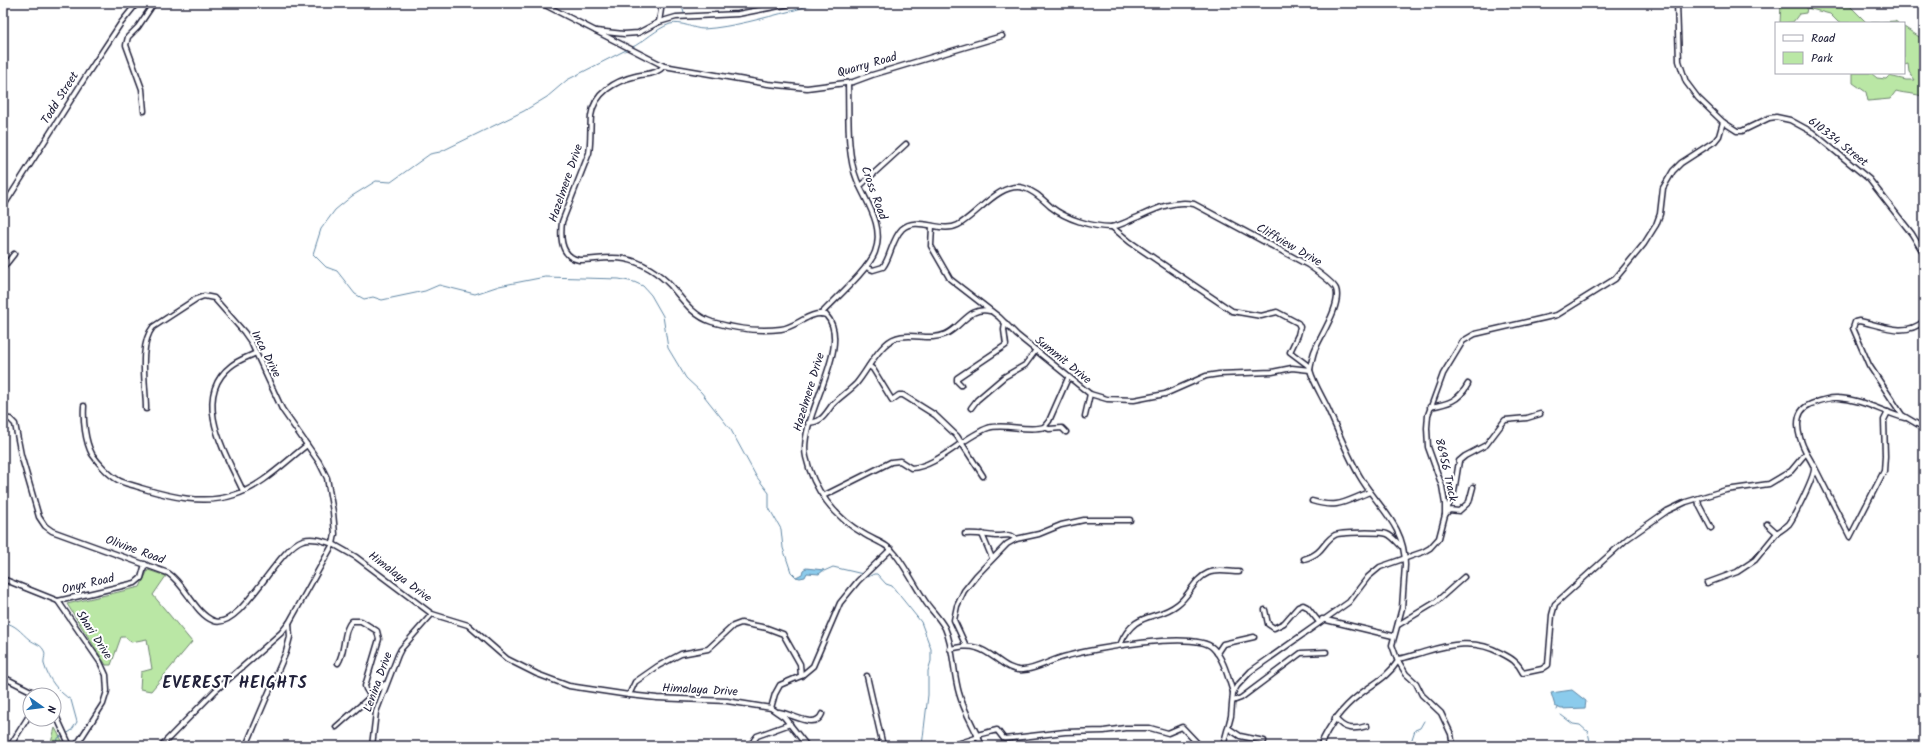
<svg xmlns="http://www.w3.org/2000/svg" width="1927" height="749" font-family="Kalam,sans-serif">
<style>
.green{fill:#bae7a5;stroke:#6e8470}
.water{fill:#8bcbec;stroke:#6187a5}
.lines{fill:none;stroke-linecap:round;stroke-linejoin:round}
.stream{stroke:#6187a5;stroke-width:1}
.minor-casing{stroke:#22223b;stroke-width:7}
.minor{stroke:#fff;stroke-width:4}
.labels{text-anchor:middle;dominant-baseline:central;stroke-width:4;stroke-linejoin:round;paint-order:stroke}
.street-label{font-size:12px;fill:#22223b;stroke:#fff}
.district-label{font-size:16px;font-weight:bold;letter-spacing:1px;fill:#22223b;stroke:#fff}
</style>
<rect width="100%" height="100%" fill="#fff"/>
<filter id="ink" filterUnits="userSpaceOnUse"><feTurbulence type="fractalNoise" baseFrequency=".025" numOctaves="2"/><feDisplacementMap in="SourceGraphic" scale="8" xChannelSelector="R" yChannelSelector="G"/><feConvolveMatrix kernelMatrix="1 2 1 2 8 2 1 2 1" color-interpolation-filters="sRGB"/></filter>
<g filter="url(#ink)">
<g class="green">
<path d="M1781,3h66l20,20 28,-2 3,2h-59l-9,-9 -23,-6 -1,5 -7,1 -6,8 -13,1z"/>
<path d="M1904,27l20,13v57c-9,-4 -18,-3 -28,-6l-6,8 -22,2 -2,-9 -13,-9v-10h18l6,5 9,1 3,-3 17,4h9l-6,-8 -1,-8 -4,1z"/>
<path d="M148,570l18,6 -13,19 39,47 -41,49 -11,-2 1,-17 11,-3 -5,-30 -16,3 -6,-5h-4l-10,28h-5l-39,-61 73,-17z"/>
<path d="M55,728l10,18h-15z"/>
</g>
<g class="water">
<path d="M806,568l18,2 -5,4 -12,-1 -2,4 -5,1 -4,-1 6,-3 1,-4z"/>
<path d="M1572,690l14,11 -1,7 -24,1 -6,-3 -4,-13z"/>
</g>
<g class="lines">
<g class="stream">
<path d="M681,3l3,10"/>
<path d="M631,48c14,-7 25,-19 39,-24 12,-3 23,5 34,5 29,-2 59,-11 87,-18 9,-2 17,-6 27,-8"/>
<path d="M628,49l-61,31 -20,17 -23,14 -84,41 -10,2 -39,28 -15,-1 -24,15 -17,14 -14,19 -8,25 13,13 11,4 18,23 9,5 9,-2 9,3 43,-9 14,-6 36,9 24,-8 46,-9 74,2 15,3 9,4 8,9 12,21 5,32 18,30 15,14 30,38 25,46 13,17v15l12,21 2,19 8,24 5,5"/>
<path d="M824,571l9,-4 30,7"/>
<path d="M865,576l3,1 6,-3h3l9,10 6,2 29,36 10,27v12l-3,10v24l-6,51"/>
<path d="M3,622c14,3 17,10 27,18 4,3 11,5 13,9 4,5 0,10 1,15 5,17 14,27 27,36l6,22 -6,9 -5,3"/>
<path d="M1557,710l1,-2"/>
<path d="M1561,715l12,9 7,1 8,7 3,14"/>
<path d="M57,746l1,-8 5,-3"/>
<path d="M1413,746l-1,-7 3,-9 5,-2 4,-7"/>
</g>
<g class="minor-casing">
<g id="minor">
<path d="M541,3l123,63 104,18 39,4 46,-6 19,-7 130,-39"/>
<path d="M1677,3l2,58 7,21 12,16 25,24 14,9h5l27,-13 7,-1 14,3 22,12 57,47 43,55 12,20"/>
<path d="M659,22l3,-19"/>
<path d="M596,31l28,3 14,-1 21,-11 17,-5 62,-3 57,-11"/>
<path d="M664,66c-8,9 -17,7 -28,10 -21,5 -42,17 -45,40 -1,13 0,25 -2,37l-27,69c-2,16 -1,35 17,38 15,0 31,-4 46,-1 17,3 34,14 46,27 12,14 22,30 41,36 21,6 47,10 69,7 16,-2 29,-19 45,-14 29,31 -29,103 -20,142 7,32 29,61 58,77 11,7 24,10 32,21 12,16 20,33 31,49 6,8 13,15 18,24 9,20 8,45 14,65 5,19 16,35 23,53"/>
<path d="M144,111l-2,-22 -16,-44 2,-8 10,-10 16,-24"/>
<path d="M860,186l46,-42"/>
<path d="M3,207l85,-134 33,-50 16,-20"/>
<path d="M932,226l-1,20 19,33 49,38 18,18 73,59 17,5 27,1 31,-6 41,-18 13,-2 53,-2 20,-4 18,2"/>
<path d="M1112,227l18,15 102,69 29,5 16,-4 21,11 2,4 -2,8 -8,17 20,15"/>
<path d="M866,267l7,3 10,-3c8,-11 9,-28 19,-38 15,-14 39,5 56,-4 19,-10 42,-44 66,-37 11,3 19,12 27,19 15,12 41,20 60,20 7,-1 13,-4 20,-7 19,-8 41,-21 63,-16l114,61c7,5 25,17 28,24 6,16 -17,49 -22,63 -2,6 -3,12 -4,18 4,14 12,26 18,39 10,22 19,45 31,66 18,32 46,49 46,90l-3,43 -10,37 5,14 9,15 10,9 6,12 19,18 10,21 2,12"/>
<path d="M3,268l11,-14"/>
<path d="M821,314c14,-15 48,-45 54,-62 10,-26 -9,-50 -18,-72 -11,-27 -8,-68 -9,-97"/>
<path d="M1924,321c-19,17 -44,4 -65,0l-4,1 -2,6 16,37 33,50 22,13"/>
<path d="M869,366l4,3 19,31 7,-5h4l32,20 22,21 26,40"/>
<path d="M961,385l-4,-4v-3l49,-33 -2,-15 1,-7"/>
<path d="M84,406c-1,14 1,35 8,48 6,9 17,21 26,26 7,4 16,5 23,8 30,9 63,17 93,7 27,-8 51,-33 73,-50"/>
<path d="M1430,407c18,-3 29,-6 38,-23"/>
<path d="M971,408l6,-8 27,-23 21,-12 11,-15"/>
<path d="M1085,416l5,-22"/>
<path d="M3,418l7,1 5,5 6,31 18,62 6,9 7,5 116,42c18,12 26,40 46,48 27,9 63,-73 89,-81 10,-3 21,1 30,4l2,-10 -2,-22 -6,-34 -8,-16 -37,-53 -31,-67 -7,-10 -30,-34 -10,-2 -8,3 -43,28c-15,18 -7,59 -7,82"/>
<path d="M808,423c15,-1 17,-9 25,-19 7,-7 16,-13 23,-20 11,-13 17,-28 29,-39 18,-18 41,-2 61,-11 17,-8 23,-28 44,-23"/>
<path d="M1044,427l5,2 13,-1 4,4"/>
<path d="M1814,466l36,71 34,-66 1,-15 -1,-36 4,-8"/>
<path d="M1473,487l-4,15 -10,9 -10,-1 -4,5 9,-23 5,-31 6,-5 21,-11 19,-25 22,-2 13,-4"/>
<path d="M243,491c-16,-35 -53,-93 -12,-125 7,-6 17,-9 25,-13"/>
<path d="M823,496l68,-34 9,-1 11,7c26,-1 52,-31 77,-40 15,-5 40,4 56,-1l5,-6 19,-43"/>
<path d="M1698,499l1,6 12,23"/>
<path d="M1312,501c27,8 33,0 58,-9"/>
<path d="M1767,524l10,9c4,-3 8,-5 12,-9 5,-7 26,-48 25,-56 -1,-5 -6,-11 -8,-16 -8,-15 -15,-40 5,-48 8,-3 18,-7 27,-6 24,1 44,14 67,20"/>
<path d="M965,534c11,-1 20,1 30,2 8,1 14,-4 21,3"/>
<path d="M982,534l10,24"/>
<path d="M1304,559c21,-6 18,-17 31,-24 6,-3 47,-3 52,-1 5,2 10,8 14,12"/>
<path d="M3,579l55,22 77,-18 6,-5 4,-14"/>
<path d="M1707,583l30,-11 18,-12 22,-27"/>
<path d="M58,601l42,61 6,13 1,16 -4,13 -27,42"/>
<path d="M1265,610l3,14 6,4 10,-5 14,-16 5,-2 4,2 12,15"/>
<path d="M1322,619l71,17"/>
<path d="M1398,625l38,-23 28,-25"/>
<path d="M1120,645c15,-36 36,-23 58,-41 12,-9 16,-25 30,-31 9,-4 21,-1 31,-1"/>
<path d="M966,646l-12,-26 3,-14 7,-15 12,-15 31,-32 9,-5 23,-5 22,-9 23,-5h46"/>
<path d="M950,649c9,-2 18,-4 27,-1 16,4 29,24 46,22 15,-1 29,-11 44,-14 25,-7 128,-26 146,-8 11,11 15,30 20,44"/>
<path d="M1217,653l6,-9 31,-7"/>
<path d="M1397,659c10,-1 17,-4 27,-7 26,-8 52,-13 77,1 10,5 17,9 22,20l19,-4 6,-4 4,-50 3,-11 72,-65 40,-28 19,-9 40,-12 43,-6 22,-13 15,-18"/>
<path d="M338,663c8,-12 4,-32 14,-42h9l16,10 2,8 -14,47 1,3 5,8"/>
<path d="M867,676l16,70"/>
<path d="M3,677l36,18"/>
<path d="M629,695l6,-13 23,-16 23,-12 27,-5 25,-23 8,-3 26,5 16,6 17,30 1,12"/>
<path d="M1233,701l8,-3 60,-45 25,-1"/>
<path d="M771,708l4,-14 5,-9 21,-9 12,-10 27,-63 18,-22 33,-32"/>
<path d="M54,711l16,35"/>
<path d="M779,712c13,2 37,18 43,2"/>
<path d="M1335,718c9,12 19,12 32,8"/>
<path d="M336,727l49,-43"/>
<path d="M1228,728l12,8 24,5"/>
<path d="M977,735l20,-5 7,9 61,-7 39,-1 21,-3h25l18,5 14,-6 18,19"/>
<path d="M10,746l20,-32"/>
<path d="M161,746l54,-55 66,-58 8,-10 44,-79 23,13 76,57 36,11 39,34 30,15 32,12 60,9 28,3 70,3 44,7 13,9 23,29"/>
<path d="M246,746l40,-94 4,-15 -1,-14"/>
<path d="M372,746l4,-34 22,-57 3,-6 31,-35"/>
<path d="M746,746l7,-4"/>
<path d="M753,746l1,-6 3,-4 33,-12"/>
<path d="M951,746l28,-9"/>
<path d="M1223,746l8,-30 2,-23 4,-7 14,-15 98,-69 19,-25 12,-10 43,-15 7,-4 9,-10 6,-23v-11l-3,-18 -14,-39 -1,-19 1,-13 15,-41 20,-33 12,-7 82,-19 58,-36 29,-35 12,-19 4,-11 3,-26 10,-17 8,-8 34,-22 4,-5 4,-14"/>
<path d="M1320,746c9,-21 21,-37 39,-51 15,-12 28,-17 39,-34"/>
</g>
</g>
<use href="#minor" class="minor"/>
</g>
</g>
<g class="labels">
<g class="street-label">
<text transform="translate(867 65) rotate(-16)">Quarry Road</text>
<text transform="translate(60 98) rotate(-58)">Todd Street</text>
<text transform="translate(1838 142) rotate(38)">610334 Street</text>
<text transform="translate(566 183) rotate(-71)">Hazelmere Drive</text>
<text transform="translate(874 193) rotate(70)">Cross Road</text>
<text transform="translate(1289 245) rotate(30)">Cliffview Drive</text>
<text transform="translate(266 354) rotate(63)">Inca Drive</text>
<text transform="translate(1063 360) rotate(39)">Summit Drive</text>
<text transform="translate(809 392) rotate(-73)">Hazelmere Drive</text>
<text transform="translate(1446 470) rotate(77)">86956 Track</text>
<text transform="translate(135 550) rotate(20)">Olivine Road</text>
<text transform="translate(400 577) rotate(37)">Himalaya Drive</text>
<text transform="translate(88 584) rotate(-13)">Onyx Road</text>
<text transform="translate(94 635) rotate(57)">Shari Drive</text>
<text transform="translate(378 682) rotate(-70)">Lenina Drive</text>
<text transform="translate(700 690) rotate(3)">Himalaya Drive</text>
</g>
<g class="district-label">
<text x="235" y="683">EVEREST HEIGHTS</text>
</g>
</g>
<rect width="1927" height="749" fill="none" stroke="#fff" stroke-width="16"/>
<rect x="8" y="8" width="1911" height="733" fill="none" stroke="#22223b" stroke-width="1.5" filter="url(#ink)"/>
<rect x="1775" y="22" width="130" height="52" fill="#ffffff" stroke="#a7a7b1"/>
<rect x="1783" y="35" width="20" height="6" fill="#ffffff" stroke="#a7a7b1"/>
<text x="1811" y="42" font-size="12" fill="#22223b">Road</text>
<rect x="1783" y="52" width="20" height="12" fill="#bae7a5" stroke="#a7a7b1"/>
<text x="1811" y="62" font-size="12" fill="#22223b">Park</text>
<g transform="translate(42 707) rotate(104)"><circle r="19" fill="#ffffff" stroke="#a7a7b1"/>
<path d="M0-3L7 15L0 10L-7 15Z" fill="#1f6fb2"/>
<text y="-6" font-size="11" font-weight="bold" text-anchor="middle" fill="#22223b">N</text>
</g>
</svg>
